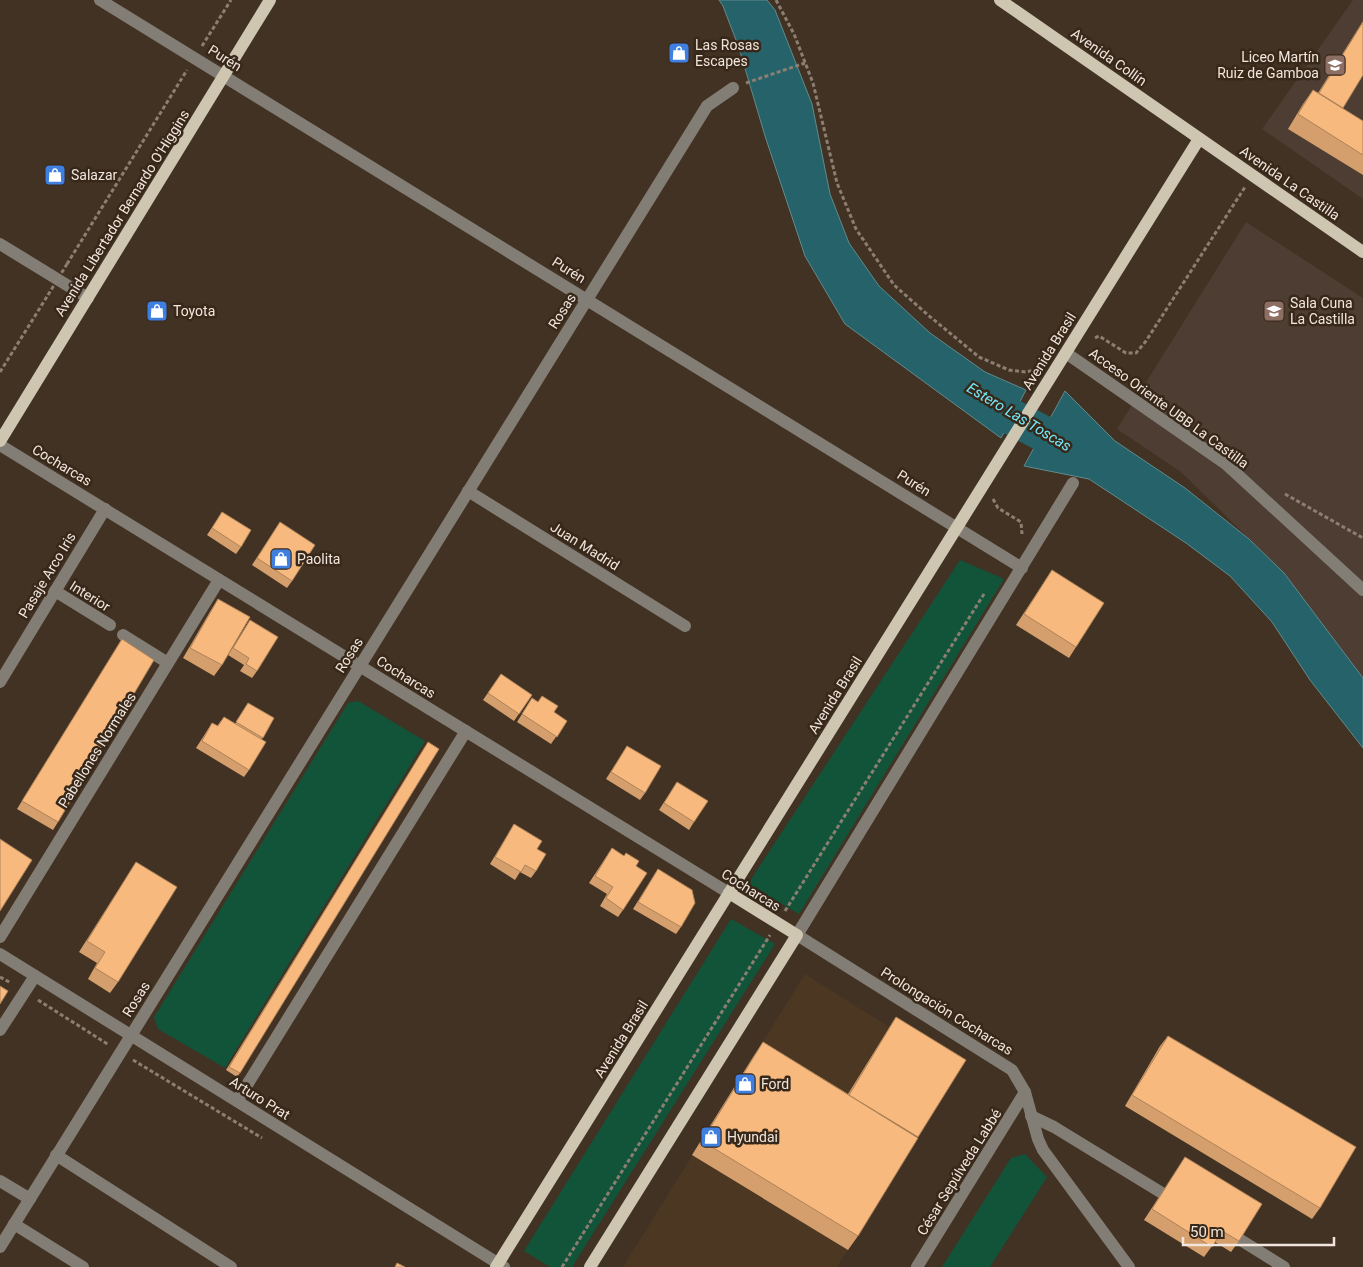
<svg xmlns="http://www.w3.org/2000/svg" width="1363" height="1267" font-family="Roboto,sans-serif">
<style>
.built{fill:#4c3723}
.education{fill:#4d3d32}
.green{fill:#11543a}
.water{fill:#25626a;stroke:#628a8c}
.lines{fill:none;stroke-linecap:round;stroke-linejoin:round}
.river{stroke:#25626a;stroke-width:36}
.path{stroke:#8c7f72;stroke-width:3;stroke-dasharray:4 2.5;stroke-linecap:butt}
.minor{stroke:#837e75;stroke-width:12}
.major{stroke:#cfc6b2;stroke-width:12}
.path-bridge{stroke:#8c7f72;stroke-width:3;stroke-dasharray:4 2.5;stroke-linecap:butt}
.wall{fill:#d49f6c}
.building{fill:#f7b97d;stroke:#ad8258}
.labels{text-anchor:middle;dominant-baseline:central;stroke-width:5;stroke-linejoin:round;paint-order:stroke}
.poi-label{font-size:14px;fill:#f1e6dd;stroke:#38281a;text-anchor:start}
.street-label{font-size:14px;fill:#f1e6dd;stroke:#38281a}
.water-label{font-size:15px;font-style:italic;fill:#73e8f9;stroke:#38281a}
</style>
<rect width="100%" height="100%" fill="#423223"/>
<path class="built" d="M805,974l154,97 -122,196h-214z"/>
<g class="education">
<path d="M1353,0h10v199l-101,-70z"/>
<path d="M1246,222l117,76v380l-79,-105 -103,-101 -64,-43z"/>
</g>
<g class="green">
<path d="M960,560l44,19 -205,335 -51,-30z"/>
<path d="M358,701l67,40 -200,327 -67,-39 -4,-12 194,-314z"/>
<path d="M731,919l44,25 -203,323h-22l-26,-16z"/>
<path d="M1025,1154l22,23 -57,90h-48l69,-109z"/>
</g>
<g class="water">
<path d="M719,0h48l8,10 37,94 18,90 19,49 30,43 51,47 55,39 41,18 -25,48 -156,-114 -40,-68 -40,-120 -26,-88 -16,-42z"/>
<path d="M1065,391l50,50 70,47 64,51 35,34 79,105v70l-53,-68 -38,-58 -42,-46 -44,-33 -97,-64 -65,-13z"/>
</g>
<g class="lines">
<path class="river" d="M972,390l38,26 75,40"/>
<g class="path">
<path d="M776,0l18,34 19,49 24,100 19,46 38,56 34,30 51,42 30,13 17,2 9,-2"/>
<path d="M202,46l29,-46"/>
<path d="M746,83l59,-20"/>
<path d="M67,264l120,-194"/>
<path d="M1095,338l4,-2 27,17h10l10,-12 99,-154"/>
<path d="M0,372l48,-77"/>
<path d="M1285,494l78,44"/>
<path d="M993,499l5,9 23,14 1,12"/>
<path d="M785,911l199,-317"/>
<path d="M0,977l11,6"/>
<path d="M38,1000l71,45"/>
<path d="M133,1060l129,78"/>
<path d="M562,1267l208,-332"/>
</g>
<g class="minor">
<path d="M100,0l922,568"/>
<path d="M0,244l88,54"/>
<path d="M1066,353l160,111 137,126"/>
<path d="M0,445l729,448"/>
<path d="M1073,483l-276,452 215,135 13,22 13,47 5,11 86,117"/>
<path d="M468,491l217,135"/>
<path d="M55,591l55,34"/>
<path d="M123,635l45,28"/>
<path d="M0,682l105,-173"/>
<path d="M0,937l219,-357"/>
<path d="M0,954l504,313"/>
<path d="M0,1030l35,-54"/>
<path d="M237,1101l229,-370"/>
<path d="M1031,1116l23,11 108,66"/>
<path d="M56,1155l175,112"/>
<path d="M0,1181l30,18"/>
<path d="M14,1224l69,43"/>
<path d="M1239,1239l45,28"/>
<path d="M0,1247l707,-1141 26,-18"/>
<path d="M917,1267l108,-175"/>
</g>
<g class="major">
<path d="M1000,0l363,252"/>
<path d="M0,441l270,-441"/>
<path d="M496,1267l703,-1128"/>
<path d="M590,1267l207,-332 -68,-42"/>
</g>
<path class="path-bridge" d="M48,295l19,-31"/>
</g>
<g class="wall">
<path d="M1363,21v54l-21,33 21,13v54l-75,-46 15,-25 10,-14 5,3z"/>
<path d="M222,512l19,35 -5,7 -29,-19z"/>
<path d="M280,522l12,59 -5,7 -35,-23z"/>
<path d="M1052,570l24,77 -7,11 -53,-33z"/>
<path d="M218,599l4,66 -8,11 -31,-18 28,-48z"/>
<path d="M250,620l7,51 -5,7 -12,-7 4,-6 -16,-10z"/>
<path d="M122,639l-64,183 -5,8 -36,-21z"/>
<path d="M501,674l31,21 -18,26 -31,-21z"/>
<path d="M532,698l35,23 -16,23 -34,-22z"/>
<path d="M248,703l26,15 -13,22 -12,30 -5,7 -48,-29 16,-25 5,3 7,-9 11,7z"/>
<path d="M426,746l-186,327 -3,4 -11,-7z"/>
<path d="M627,746l18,47 -5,7 -34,-21z"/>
<path d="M677,782l17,40 -5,8 -30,-20z"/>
<path d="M514,824l23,25 -1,22 -5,7 -11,-6 -5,8 -25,-16z"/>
<path d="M612,848l12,8 12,10 -13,44 -5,7 -18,-11 7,-12 -18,-11z"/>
<path d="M136,862l-18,120 -8,11 -22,-14 9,-16 -18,-11z"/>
<path d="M658,869l23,58 -5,7 -43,-25z"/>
<path d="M896,1017l-38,219 -10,14 -156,-95 61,-98 10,-15 85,52 41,-66z"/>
<path d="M1168,1036l152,172 -8,11 -187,-113 35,-60z"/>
<path d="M1185,1157l54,84 -8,11 -16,-10 -11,15 -60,-37z"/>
</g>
<g class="building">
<path d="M1363,22v53l-20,33 -24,-15z"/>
<path d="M1313,90l50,31v34l-65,-41z"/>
<path d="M222,512l29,18 -10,17 -29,-19z"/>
<path d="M280,522l35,23 -23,36 -35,-23z"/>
<path d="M1052,570l52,33 -28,44 -52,-33z"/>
<path d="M218,599l32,18 -28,48 -32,-17z"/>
<path d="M250,620l28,17 -21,34 -11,-7 3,-6 -16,-10z"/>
<path d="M122,639l32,21 -96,162 -36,-21z"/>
<path d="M501,674l31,21 -13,19 -31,-21z"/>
<path d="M542,696l16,10 -4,6 13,9 -10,16 -35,-23 10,-16 6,4z"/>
<path d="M248,703l26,15 -11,20 -27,-16z"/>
<path d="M224,717l42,25 -17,28 -47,-29 10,-18 6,3z"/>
<path d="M428,742l11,7 -199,324 -11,-6z"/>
<path d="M627,746l34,20 -16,27 -34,-21z"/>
<path d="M677,782l31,19 -14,21 -30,-19z"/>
<path d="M514,824l28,17 -5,8 9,5 -10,17 -11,-6 -4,7 -26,-15z"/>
<path d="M0,839l32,21 -32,51z"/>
<path d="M612,848l12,8 2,-3 13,8 -3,5 11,7 -24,37 -17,-12 7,-11 -18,-11z"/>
<path d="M136,862l41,25 -59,95 -23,-14 10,-16 -18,-11z"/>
<path d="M658,869l34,21 3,13 -14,24 -43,-25z"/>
<path d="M0,986l8,5 -8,13z"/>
<path d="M896,1017l70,43 -48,77 -69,-42z"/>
<path d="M1168,1036l188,111 -36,61 -188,-113z"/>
<path d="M763,1042l155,96 -60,98 -156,-95z"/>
<path d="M1185,1157l77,47 -23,37 -17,-10 -10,16 -60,-38z"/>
<path d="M397,1263l8,4h-10z"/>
</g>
<defs>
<g id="shop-square" transform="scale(1.125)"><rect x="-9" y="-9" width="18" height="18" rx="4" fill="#3f7fe0" stroke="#38281a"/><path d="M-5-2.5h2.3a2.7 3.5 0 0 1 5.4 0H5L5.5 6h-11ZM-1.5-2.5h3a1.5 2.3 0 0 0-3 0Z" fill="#fff"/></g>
<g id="school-square" transform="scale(1.125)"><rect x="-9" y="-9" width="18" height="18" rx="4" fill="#8d6e63" stroke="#38281a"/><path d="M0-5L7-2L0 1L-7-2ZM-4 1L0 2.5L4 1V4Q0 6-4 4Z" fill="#fff"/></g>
</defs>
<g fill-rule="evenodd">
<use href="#shop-square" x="679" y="53"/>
<use href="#school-square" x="1335" y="65"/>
<use href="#shop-square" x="55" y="175"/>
<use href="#shop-square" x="157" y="311"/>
<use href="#school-square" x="1274" y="311"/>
<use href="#shop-square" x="281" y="559"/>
<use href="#shop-square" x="745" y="1084"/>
<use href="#shop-square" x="711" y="1137"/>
</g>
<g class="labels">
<g class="poi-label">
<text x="695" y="45">Las Rosas<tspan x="695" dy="16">Escapes</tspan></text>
<text x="1319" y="57" text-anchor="end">Liceo Martín<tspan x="1319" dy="16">Ruiz de Gamboa</tspan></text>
<text x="71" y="175">Salazar</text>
<text x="1290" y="303">Sala Cuna<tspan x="1290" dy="16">La Castilla</tspan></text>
<text x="173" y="311">Toyota</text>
<text x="297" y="559">Paolita</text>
<text x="761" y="1084">Ford</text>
<text x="727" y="1137">Hyundai</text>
</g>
<g class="street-label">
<text transform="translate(1109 57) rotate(35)">Avenida Collín</text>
<text transform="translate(225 58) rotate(32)">Purén</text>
<text transform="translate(1290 183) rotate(35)">Avenida La Castilla</text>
<text transform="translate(122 213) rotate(-58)">Avenida Libertador Bernardo O'Higgins</text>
<text transform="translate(569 270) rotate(32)">Purén</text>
<text transform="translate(562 311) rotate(-58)">Rosas</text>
<text transform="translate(1049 351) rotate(-58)">Avenida Brasil</text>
<text transform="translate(1169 408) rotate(36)">Acceso Oriente UBB La Castilla</text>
<text transform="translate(62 465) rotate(31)">Cocharcas</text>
<text transform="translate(914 483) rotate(32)">Purén</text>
<text transform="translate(585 546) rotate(32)">Juan Madrid</text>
<text transform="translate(47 575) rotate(-59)">Pasaje Arco Iris</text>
<text transform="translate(90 596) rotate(32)">Interior</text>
<text transform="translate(349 655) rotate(-58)">Rosas</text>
<text transform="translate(406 677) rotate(32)">Cocharcas</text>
<text transform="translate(835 695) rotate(-58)">Avenida Brasil</text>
<text transform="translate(97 750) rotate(-58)">Pabellones Normales</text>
<text transform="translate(751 890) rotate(32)">Cocharcas</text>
<text transform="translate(136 999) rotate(-58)">Rosas</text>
<text transform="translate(947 1011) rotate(32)">Prolongación Cocharcas</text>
<text transform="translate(621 1039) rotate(-58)">Avenida Brasil</text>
<text transform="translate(260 1098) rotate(32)">Arturo Prat</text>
<text transform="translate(959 1172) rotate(-58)">César Sepúlveda Labbé</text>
</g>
<g class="water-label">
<text transform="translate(1019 417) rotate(31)">Estero Las Toscas</text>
</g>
</g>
<path d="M1183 1237v8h151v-8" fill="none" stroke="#f1e6dd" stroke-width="2.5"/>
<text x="1190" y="1237" font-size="15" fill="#f1e6dd" stroke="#38281a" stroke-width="4" paint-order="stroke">50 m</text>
</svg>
